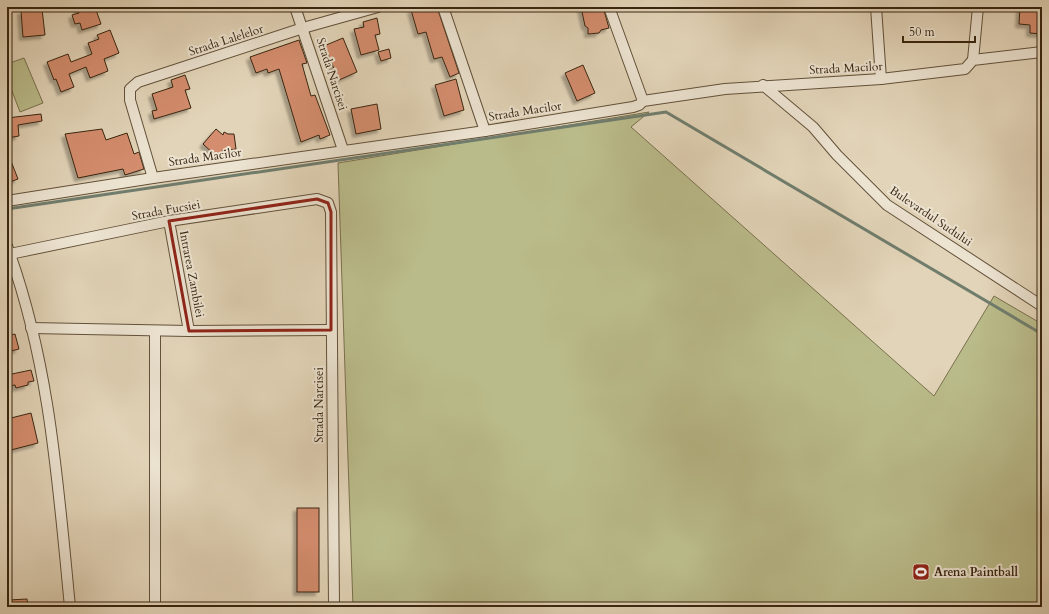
<svg xmlns="http://www.w3.org/2000/svg" width="1049" height="614" font-family="Cardo,serif">
<style>
.green{fill:#babb8a;stroke:#79704d}
.lines{fill:none;stroke-linecap:round;stroke-linejoin:round}
.stream{stroke:#707d6d;stroke-width:3}
.building{fill:#d48d6e;stroke:#382510;filter:url(#shadow)}
.minor-casing{stroke:#62513a;stroke-width:12}
.minor{stroke:#ece3d1;stroke-width:10}
.marked{fill:none;stroke:#8f2418;stroke-width:3;stroke-linejoin:round}
.labels{text-anchor:middle;dominant-baseline:central;stroke-width:4;stroke-linejoin:round;paint-order:stroke}
.street-label{font-size:12px;fill:#382510;stroke:#ece3d1}
.poi-label{font-size:12px;font-weight:bold;fill:#382510;stroke:#ece3d1;text-anchor:start}
</style>
<defs>
<filter id="shadow"><feDropShadow dx="-3.5" dy="3.5" stdDeviation="1" flood-color="#0004"/></filter>
</defs>
<rect width="100%" height="100%" fill="#e2d4b8"/>
<filter id="stains"><feTurbulence type="fractalNoise" baseFrequency=".005" numOctaves="4"/><feColorMatrix values="0 0 0 0 .2 0 0 0 0 .09 0 0 0 0 .02 0 0 0 .5 -.17"/></filter>
<radialGradient id="worn" r=".72"><stop offset=".6" stop-color="#630" stop-opacity="0"/><stop offset="1" stop-color="#630" stop-opacity=".3"/></radialGradient>
<g class="green">
<path d="M24,58l19,45 -23,9 -13,-34v-14z"/>
<path d="M649,112l-18,15 303,269 60,-100 48,28v283h-689l-15,-444z"/>
</g>
<g class="lines">
<path class="stream" d="M7,209l659,-97 376,222"/>
</g>
<g class="building">
<path d="M77,7h18l6,17 -19,6 -2,-7 -5,1 -3,-9 7,-2z"/>
<path d="M420,7h17l22,66 -9,4 -8,-20 -8,2 -8,-27 -8,2 -7,-24z"/>
<path d="M581,7h22l6,21 -8,2 -2,3 -11,1v-6l-3,-2z"/>
<path d="M1020,7l22,2v25l-12,-1v-8l-11,-1z"/>
<path d="M42,9l3,26 -22,2 -2,-26z"/>
<path d="M377,18l3,16 -5,1 4,15 -18,5 -7,-26 10,-2 -1,-5z"/>
<path d="M110,30l9,23 -15,6 4,12 -18,7 -4,-11 -17,7 5,13 -13,5 -5,-13 -2,1 -7,-18 21,-8 3,8 21,-8 -4,-11 11,-4 -2,-4z"/>
<path d="M343,38l14,34 -18,8 -15,-34z"/>
<path d="M299,40l8,23 -5,1 9,32 4,-1 15,40 -10,4 -1,-4 -18,7 -22,-73 -11,4 -1,-4 -11,4 -6,-16z"/>
<path d="M389,49l2,9 -10,3 -3,-9z"/>
<path d="M583,65l12,28 -18,8 -12,-28z"/>
<path d="M185,75l5,14 -5,1 6,18 -37,11 -2,-8 5,-1 -5,-16 21,-7 -2,-7z"/>
<path d="M456,79l8,31 -20,6 -9,-31z"/>
<path d="M377,104l4,25 -25,5 -5,-25z"/>
<path d="M41,114l1,7 -24,4 1,11 -12,2v-20z"/>
<path d="M102,129l4,11 21,-7 7,21 5,-2 5,17 -19,6 -2,-6 -45,9 -13,-44z"/>
<path d="M216,129l7,6 1,-3 4,2h6l2,15 -14,2 -5,6 -14,-13z"/>
<path d="M7,151l11,28 -11,4z"/>
<path d="M15,334l4,15 -12,3v-16z"/>
<path d="M31,370l3,11 -6,1v3l-12,3 -1,-3 -6,1 -2,-11z"/>
<path d="M31,413l7,30 -31,8v-32z"/>
<rect x="297" y="508" width="22" height="84"/>
<path d="M27,599l1,8h-18l-1,-7z"/>
</g>
<g class="lines">
<g class="minor-casing">
<g id="minor">
<path d="M295,7l48,143"/>
<path d="M443,7l42,124"/>
<path d="M609,7l34,94"/>
<path d="M876,7l5,72"/>
<path d="M973,60l5,-53"/>
<path d="M763,85l50,42 24,28 50,50 155,101"/>
<path d="M153,178l-23,-78v-11l8,-7 165,-54 75,-21"/>
<path d="M7,201l146,-23 332,-47 148,-24 6,-2 4,-4 82,-12 156,-10 84,-10 8,-9 69,-8"/>
<path d="M169,221l20,110"/>
<path d="M7,246c43,116 51,239 63,361"/>
<path d="M10,254l159,-33 148,-22 11,4 3,9 3,395"/>
<path d="M31,328l158,3 142,-1"/>
<path d="M155,607v-276"/>
</g>
</g>
<use href="#minor" class="minor"/>
</g>
<path class="marked" d="M317,199l11,4 3,9v118l-142,1 -20,-110z"/>
<defs>
<g id="stadium-square" transform="scale(0.9)"><rect x="-9" y="-9" width="18" height="18" rx="4" fill="#8f2418" stroke="#ece3d1"/><path d="M0-5a6.5 5 0 1 0 0 10a6.5 5 0 1 0 0-10ZM-3.5-1.8h7v3.6h-7Z" fill="#fff"/></g>
</defs>
<g fill-rule="evenodd">
<use href="#stadium-square" x="921" y="572"/>
</g>
<g class="labels">
<g class="street-label">
<text transform="translate(226 40) rotate(-18)">Strada Lalelelor</text>
<text transform="translate(846 68) rotate(-3)">Strada Macilor</text>
<text transform="translate(332 74) rotate(72)">Strada Narcisei</text>
<text transform="translate(525 111) rotate(-9)">Strada Macilor</text>
<text transform="translate(205 157) rotate(-8)">Strada Macilor</text>
<text transform="translate(166 210) rotate(-10)">Strada Fucsiei</text>
<text transform="translate(931 216) rotate(34)">Bulevardul Sudului</text>
<text transform="translate(192 274) rotate(79)">Intrarea Zambilei</text>
<text transform="translate(319 405) rotate(-90)">Strada Narcisei</text>
</g>
<g class="poi-label">
<text x="934" y="572">Arena Paintball</text>
</g>
</g>
<rect width="1049" height="614" fill="none" stroke="#e2d4b8" stroke-width="24"/>
<rect x="8" y="8" width="1033" height="598" fill="none" stroke="#382510" stroke-width="2"/>
<rect x="12" y="12" width="1025" height="590" fill="none" stroke="#382510"/>
<path d="M903 36v6h72v-6" fill="none" stroke="#382510" stroke-width="2"/>
<text x="909" y="36" font-size="12" fill="#382510" stroke="#ece3d1" stroke-width="3" paint-order="stroke">50 m</text>
<rect width="100%" height="100%" filter="url(#stains)"/>
<rect width="100%" height="100%" fill="url(#worn)"/>
</svg>
